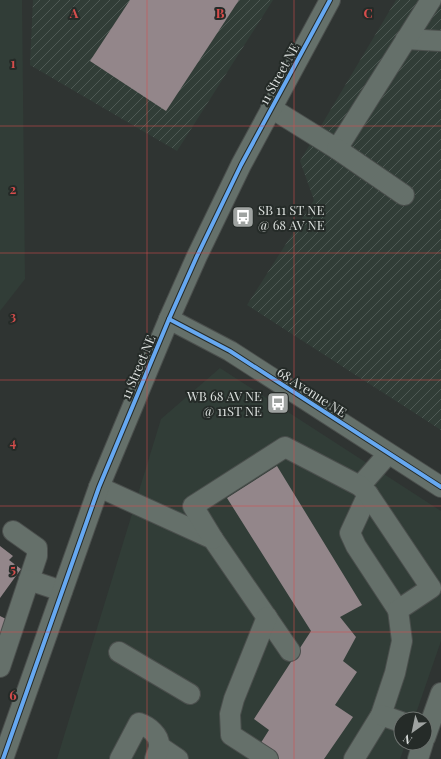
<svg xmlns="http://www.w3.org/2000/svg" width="441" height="759" viewBox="0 0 441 759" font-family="'Playfair Display',serif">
  <defs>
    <pattern id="industrial-furrows" width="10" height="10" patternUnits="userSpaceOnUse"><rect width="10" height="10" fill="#313d37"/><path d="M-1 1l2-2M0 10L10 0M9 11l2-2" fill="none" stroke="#4e5954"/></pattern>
  </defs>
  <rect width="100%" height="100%" fill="#2f3432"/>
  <g fill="#313d37">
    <polygon points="0,0 22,0 25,279 0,311"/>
    <polygon points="220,368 441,511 441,641 414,719 401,719 401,743 406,743 400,759 57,759 161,419"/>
  </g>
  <g fill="url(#industrial-furrows)">
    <polygon points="33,0 273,0 177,151 30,65"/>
    <polygon points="396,0 441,0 441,430 247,305 314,200 300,161"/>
  </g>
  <g fill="#93868a">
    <polygon points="130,0 239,0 166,111 90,61"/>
    <polygon points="277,466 362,605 340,617 356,637 343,661 357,672 335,705 353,717 324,759 273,759 257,749 269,730 254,719 311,631 227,498"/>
    <polygon points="0,546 13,556 9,560 21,569 0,598"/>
    <polygon points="0,616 6,619 0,640"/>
  </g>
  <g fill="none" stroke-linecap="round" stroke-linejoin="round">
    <g stroke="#4b4f4d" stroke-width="22">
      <g id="minor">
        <polyline points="406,39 441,41"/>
        <polyline points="271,108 337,149 431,0"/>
        <polyline points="337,149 404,195"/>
        <polyline points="169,319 230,351 441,487"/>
        <polyline points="360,486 388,454"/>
        <polyline points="99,487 213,539 290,651"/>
        <polyline points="368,494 350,533 356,546 398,610"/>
        <polyline points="13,531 37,548 37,556 29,580"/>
        <polyline points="213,539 193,506 285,447 360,486 368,494 431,588 398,610 402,641 395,673 381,715 354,759"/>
        <polyline points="267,617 234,699 230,714 231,735 268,759"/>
        <polyline points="119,652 190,694"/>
        <polyline points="0,667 29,580 62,591"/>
        <polyline points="381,715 401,722"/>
        <polyline points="425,738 441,693"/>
        <polyline points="159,746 178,759"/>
        <polyline points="3,759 99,487 169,319 197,256 241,165 330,0"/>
        <path d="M120 759 139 723C148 726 160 735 159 746 159 750 156 755 155 759"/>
        <polyline points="418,759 423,743"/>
      </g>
    </g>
    <use href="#minor" stroke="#65706a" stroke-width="20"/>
    <g stroke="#252b28" stroke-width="6">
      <g id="cycleway">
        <polyline points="169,319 230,351 441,487"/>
        <polyline points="3,759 99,487 169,319 197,256 241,165 330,0"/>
      </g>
    </g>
    <use href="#cycleway" stroke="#66a8f1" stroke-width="4"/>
  </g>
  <path fill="none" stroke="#d74d4c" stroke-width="1" stroke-opacity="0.55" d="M147 0V759M294 0V759M0 126H441M0 253H441M0 380H441M0 506H441M0 632H441"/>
  <defs>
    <g id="bus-square" transform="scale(1.15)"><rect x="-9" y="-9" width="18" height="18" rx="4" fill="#9fa3a1" stroke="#252b28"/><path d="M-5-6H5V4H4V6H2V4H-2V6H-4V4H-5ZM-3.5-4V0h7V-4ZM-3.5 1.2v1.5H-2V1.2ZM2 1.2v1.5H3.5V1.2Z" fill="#fff"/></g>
  </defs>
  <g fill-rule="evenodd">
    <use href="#bus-square" x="243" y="217"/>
    <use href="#bus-square" x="278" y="403"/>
  </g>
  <g text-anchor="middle" stroke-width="4" stroke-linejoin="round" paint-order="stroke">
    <g font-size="13" fill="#dbdfdd" stroke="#252b28">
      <text transform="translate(279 74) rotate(-61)" y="5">11 Street NE</text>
      <text transform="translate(138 367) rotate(-67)" y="5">11 Street NE</text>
      <text transform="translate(312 392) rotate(33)" y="5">68 Avenue NE</text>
    </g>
    <g font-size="13" fill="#dbdfdd" stroke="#252b28" text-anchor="start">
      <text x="258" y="215">SB 11 ST NE<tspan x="258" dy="15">@ 68 AV NE</tspan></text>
      <text x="262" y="401" text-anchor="end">WB 68 AV NE<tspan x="262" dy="15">@ 11ST NE</tspan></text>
    </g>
  </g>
  <g font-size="13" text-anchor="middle" font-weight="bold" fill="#d74d4c" stroke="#252b28" stroke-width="4" stroke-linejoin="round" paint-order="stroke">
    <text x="74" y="18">A</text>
    <text x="220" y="18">B</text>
    <text x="368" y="18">C</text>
    <text x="13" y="68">1</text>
    <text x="13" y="194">2</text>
    <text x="13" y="321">3</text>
    <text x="13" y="447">4</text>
    <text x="13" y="574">5</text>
    <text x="13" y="700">6</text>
  </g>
  <g transform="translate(413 731) rotate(213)"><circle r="19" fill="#252b28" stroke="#6e7370"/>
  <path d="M0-3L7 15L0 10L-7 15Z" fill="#9fa3a1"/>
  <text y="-6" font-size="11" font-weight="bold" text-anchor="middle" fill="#dbdfdd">N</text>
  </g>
</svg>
